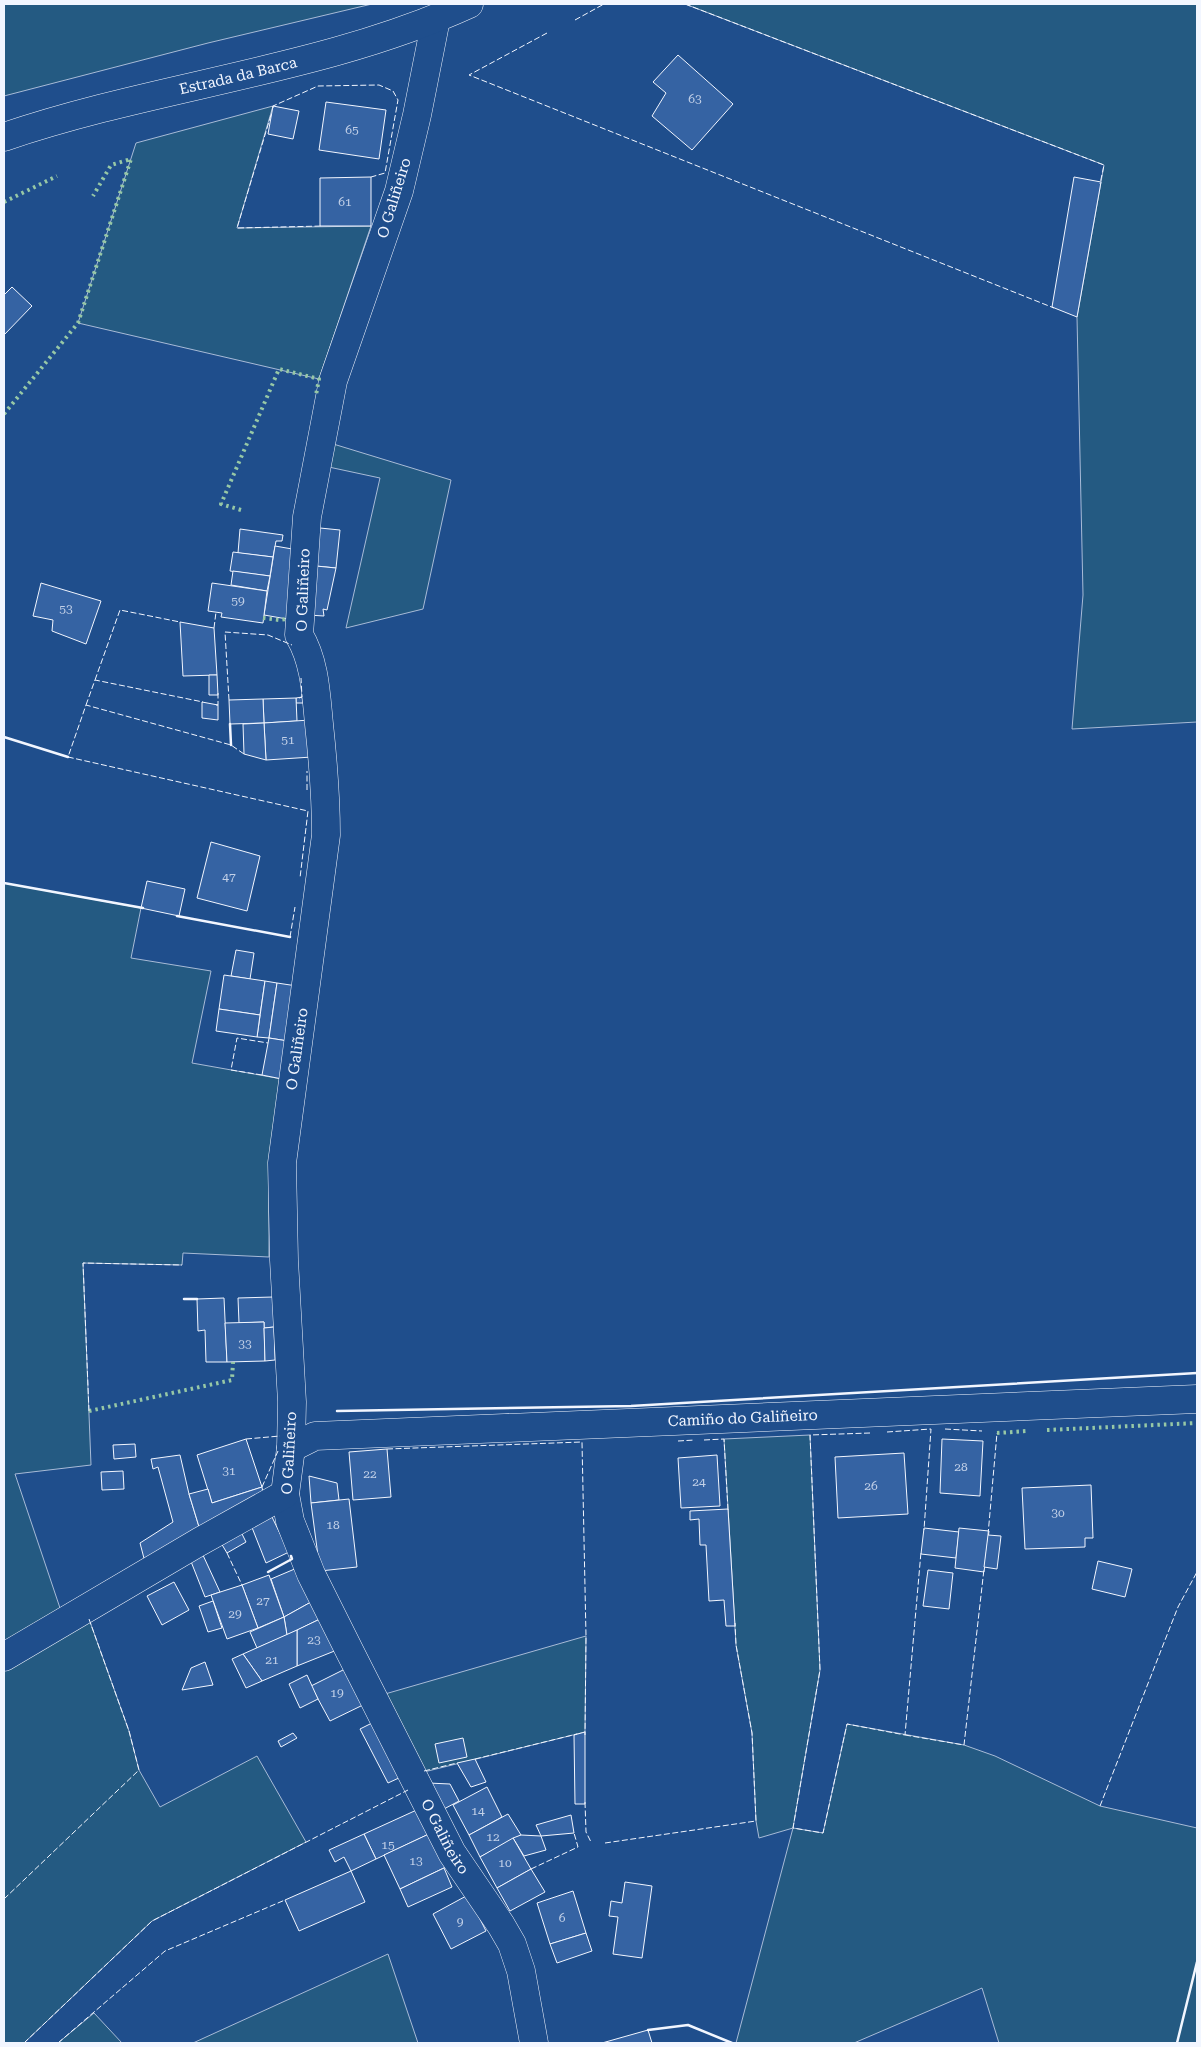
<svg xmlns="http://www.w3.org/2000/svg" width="1201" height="2047" viewBox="0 0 1201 2047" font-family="'Roboto Serif',serif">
  <rect width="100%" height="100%" fill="#1f4e8c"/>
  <g fill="#245a82" stroke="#a8bbd7">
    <polygon points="4,4 372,4 208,43 4,96"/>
    <polygon points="685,4 1197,4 1197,722 1072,729 1083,595 1077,317 1104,165"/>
    <polygon points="273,106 237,228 371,226 319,379 78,323 136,143"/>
    <polygon points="330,443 451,480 423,609 346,628 380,478 324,466"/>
    <polygon points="4,883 141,908 131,958 211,971 192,1063 282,1079 269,1174 269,1257 183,1253 182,1265 83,1263 91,1465 15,1474 61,1611 4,1643"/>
    <polygon points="810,1435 820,1670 793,1828 823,1833 847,1724 964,1745 995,1756 1100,1806 1197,1828 1197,2043 999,2043 982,1988 854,2043 736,2043 793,1828 759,1838 756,1821 752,1733 736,1645 724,1439"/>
    <polygon points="89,1619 129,1731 139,1770 160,1807 257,1756 306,1842 152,1921 24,2043 4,2043 4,1668"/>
    <polygon points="586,1636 585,1732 424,1772 385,1694"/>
    <polygon points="388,1954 418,2043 193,2043"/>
    <polygon points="94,2013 122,2043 58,2043"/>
  </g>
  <g fill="#3563a3" stroke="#f2f6ff">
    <polygon points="678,55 733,104 692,150 652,116 666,93 653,82"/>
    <polygon points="326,102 386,110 379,159 319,150"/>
    <polygon points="273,106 299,111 293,139 268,134"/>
    <polygon points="371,177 371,226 320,226 320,178"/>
    <polygon points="1074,177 1101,182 1077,317 1052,307"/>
    <polygon points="12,287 32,306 4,335 4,295"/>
    <polygon points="320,528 340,530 336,568 316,566"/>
    <polygon points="240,529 283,535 282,541 276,541 273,557 238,553"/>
    <polygon points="275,546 298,550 287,619 264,615"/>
    <polygon points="233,552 273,557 270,576 230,571"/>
    <polygon points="316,566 336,568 327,610 323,609 324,616 308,615"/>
    <polygon points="233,571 270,576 267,591 231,585"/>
    <polygon points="41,583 101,601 86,644 52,631 53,620 33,616"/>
    <polygon points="212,583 267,591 263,623 221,617 222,613 208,611"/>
    <polygon points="180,622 214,628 217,675 183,676"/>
    <polygon points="209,675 217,675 218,695 209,695"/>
    <polygon points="302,697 303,703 296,703 296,698"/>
    <polygon points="296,698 297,721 264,723 263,699"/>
    <polygon points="263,699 264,723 230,724 229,700"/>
    <polygon points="202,702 218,705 218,720 202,718"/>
    <polygon points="310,720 312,757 266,760 264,723"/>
    <polygon points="264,723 266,760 244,754 243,724"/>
    <polygon points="211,842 260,856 247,911 197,898"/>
    <polygon points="147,881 185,889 179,916 141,908"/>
    <polygon points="236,950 254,953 250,979 231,976"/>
    <polygon points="224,975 265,981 260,1015 219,1009"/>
    <polygon points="265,981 277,983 269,1038 257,1037"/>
    <polygon points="277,983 297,986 288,1041 269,1038"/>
    <polygon points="219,1009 260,1015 257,1037 216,1031"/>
    <polygon points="269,1038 288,1041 282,1079 262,1075"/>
    <polygon points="273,1297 274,1327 264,1328 264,1322 239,1323 238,1298"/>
    <polygon points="224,1298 227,1362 206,1362 205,1330 198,1331 197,1299"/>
    <polygon points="264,1322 265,1361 227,1362 225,1323"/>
    <polygon points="274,1327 275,1360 265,1361 264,1328"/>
    <polygon points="246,1439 262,1487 212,1503 197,1455"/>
    <polygon points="942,1439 983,1441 980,1496 940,1493"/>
    <polygon points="135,1444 136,1457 114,1459 113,1445"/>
    <polygon points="387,1449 391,1497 353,1500 349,1452"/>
    <polygon points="904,1453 908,1514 838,1518 835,1457"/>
    <polygon points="180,1455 189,1494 200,1530 146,1566 140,1543 173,1522 158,1467 153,1469 151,1459"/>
    <polygon points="717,1455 720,1506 681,1508 678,1458"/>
    <polygon points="123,1471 124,1489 102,1490 101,1472"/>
    <polygon points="309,1476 337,1483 339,1500 311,1503"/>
    <polygon points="1091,1485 1093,1538 1085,1538 1085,1547 1025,1549 1022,1488"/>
    <polygon points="262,1487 263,1493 200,1530 189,1494 208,1489 212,1503"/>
    <polygon points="349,1499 357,1567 320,1571 311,1503"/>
    <polygon points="728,1509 735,1626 726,1626 724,1600 709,1601 706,1545 700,1545 699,1519 690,1520 690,1511"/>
    <polygon points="271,1515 289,1552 266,1563 251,1525"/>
    <polygon points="924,1528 959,1532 956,1558 921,1554"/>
    <polygon points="959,1528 989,1531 984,1572 955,1568"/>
    <polygon points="241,1532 246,1542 227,1553 221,1543"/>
    <polygon points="988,1535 1001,1536 997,1569 984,1567"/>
    <polygon points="202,1553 220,1592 205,1597 190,1559"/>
    <polygon points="1098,1561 1132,1569 1125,1597 1092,1589"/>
    <polygon points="297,1568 311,1602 284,1617 271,1579"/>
    <polygon points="928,1570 953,1573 949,1609 923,1606"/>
    <polygon points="269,1575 284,1617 258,1628 242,1585"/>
    <polygon points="174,1582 189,1610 162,1625 147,1596"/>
    <polygon points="242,1585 258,1628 227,1639 211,1595"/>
    <polygon points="213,1601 222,1628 208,1632 199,1606"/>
    <polygon points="311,1602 320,1619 287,1635 284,1617"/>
    <polygon points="284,1617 287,1635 257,1648 250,1632"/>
    <polygon points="320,1619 337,1650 297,1666 297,1630"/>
    <polygon points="297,1630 297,1666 262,1681 243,1654"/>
    <polygon points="243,1654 262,1681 246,1688 232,1659"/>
    <polygon points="205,1662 213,1685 182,1690 191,1668"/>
    <polygon points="347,1668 365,1704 330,1721 311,1686"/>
    <polygon points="307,1675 318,1699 300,1708 289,1684"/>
    <polygon points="374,1722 401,1777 388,1783 360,1729"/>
    <polygon points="585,1732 585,1804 575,1804 574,1735"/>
    <polygon points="293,1733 297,1738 281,1747 278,1741"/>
    <polygon points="463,1738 467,1757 439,1763 435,1744"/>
    <polygon points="475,1759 486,1782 471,1787 457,1763"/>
    <polygon points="428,1783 450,1784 459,1801 442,1810"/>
    <polygon points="487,1787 502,1817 469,1835 453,1805"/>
    <polygon points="421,1808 431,1833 376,1859 364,1834"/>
    <polygon points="508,1814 521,1835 480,1857 469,1835"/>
    <polygon points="571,1815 574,1833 541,1836 536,1825"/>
    <polygon points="431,1833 448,1866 400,1889 384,1855"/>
    <polygon points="364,1834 376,1859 351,1871 344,1857 335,1862 329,1850"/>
    <polygon points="521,1835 541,1836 546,1850 524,1856 513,1838"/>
    <polygon points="513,1838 531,1869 497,1888 480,1857"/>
    <polygon points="444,1868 452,1887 408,1907 400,1889"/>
    <polygon points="531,1869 545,1892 510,1911 497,1888"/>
    <polygon points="351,1871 365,1902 299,1931 285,1900"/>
    <polygon points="625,1882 652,1886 642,1958 613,1954 618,1917 609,1916 611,1901 622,1903"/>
    <polygon points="573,1891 586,1933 550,1944 537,1903"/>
    <polygon points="468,1895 486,1931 451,1949 433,1914"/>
    <polygon points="586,1933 592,1951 557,1963 550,1944"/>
    <polygon points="648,2030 652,2043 602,2043"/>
  </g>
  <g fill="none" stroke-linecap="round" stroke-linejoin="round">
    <g stroke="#f2f6ff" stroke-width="29">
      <g id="street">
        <path id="s1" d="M436 19 417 115 399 191 333 381 307 517 299 635C315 662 316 693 319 724 323 761 326 798 326 835L282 1163 284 1260 292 1402 291 1448 285 1494 290 1521 311 1574 350 1652 452 1853 501 1925 512 1944 521 1971 534 2043"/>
        <path id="s2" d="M291 1448 315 1436 1197 1399"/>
        <polyline points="4,1657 199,1542 285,1494"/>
      </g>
    </g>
    <g stroke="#f2f6ff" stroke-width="29">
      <g id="secondary">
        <path id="s3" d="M4 137C156 85 322 71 469 4"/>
      </g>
    </g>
    <use href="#street" stroke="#1f4e8c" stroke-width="28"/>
    <use href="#secondary" stroke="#1f4e8c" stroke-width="28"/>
    <g stroke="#97c8a6" stroke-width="4" stroke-dasharray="2.5 4" stroke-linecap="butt">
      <polyline points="4,202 57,176"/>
      <polyline points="4,414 78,323 131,159 111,165 93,196"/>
      <polyline points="241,510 221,504 279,369 319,379 316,395"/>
      <polyline points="263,618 279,620 287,619"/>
      <polyline points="89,1411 232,1380 233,1362"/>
      <polyline points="1047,1430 1197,1423"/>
      <polyline points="997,1433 1027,1431"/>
    </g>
    <g stroke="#f2f6ff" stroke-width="1" stroke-dasharray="6 2.5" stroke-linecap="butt">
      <polyline points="685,4 1104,165 1100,184"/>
      <polyline points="575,20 604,4"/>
      <polyline points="547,33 469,75 1054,308"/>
      <polyline points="273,108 273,106 318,86 379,85 393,91 398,100 385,173 371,177"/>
      <polyline points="271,115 237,228 323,226"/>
      <polyline points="214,628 216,612"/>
      <polyline points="95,680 120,610 180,622"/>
      <polyline points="299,698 302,697 301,678"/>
      <polyline points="229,700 225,632 268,635 292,645"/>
      <polyline points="86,705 95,680 203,702"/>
      <polyline points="216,705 218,705 218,693"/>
      <polyline points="244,754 231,745 86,705 68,757 308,811 300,878"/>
      <polyline points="307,790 307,771"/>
      <polyline points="290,937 295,907"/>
      <polyline points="262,1075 231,1070 237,1038 268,1043"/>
      <polyline points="89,1411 83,1263 182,1265"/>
      <polyline points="945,1429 982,1431"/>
      <polyline points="887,1432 931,1429 924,1530"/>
      <polyline points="870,1433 810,1435 820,1670 793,1828 823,1833 847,1724 905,1735 921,1552"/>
      <polyline points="246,1439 280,1436"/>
      <polyline points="704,1440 724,1439 728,1510"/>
      <polyline points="678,1441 695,1440"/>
      <polyline points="387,1449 582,1442 586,1636 585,1735"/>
      <polyline points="262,1487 278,1451"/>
      <polyline points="988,1535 997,1433"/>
      <polyline points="227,1553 242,1585"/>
      <polyline points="905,1735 964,1745 984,1569"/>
      <polyline points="475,1759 577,1734"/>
      <polyline points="424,1771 457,1763"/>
      <polyline points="585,1802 586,1832 591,1842"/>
      <polyline points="1100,1806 1178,1607 1197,1572"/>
      <polyline points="605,1843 756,1821 752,1733 736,1645 735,1623"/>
      <polyline points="531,1869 578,1847 574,1833"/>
      <polyline points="4,1899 139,1770 129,1731 89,1619"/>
      <polyline points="24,2043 152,1921 408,1790"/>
      <polyline points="58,2043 165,1951 285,1900"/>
    </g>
    <g stroke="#f2f6ff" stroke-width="2.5">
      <polyline points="230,724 231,745"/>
      <polyline points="4,737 68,757"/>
      <polyline points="4,883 143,908"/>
      <polyline points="177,916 290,937"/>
      <polyline points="184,1299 197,1299"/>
      <polyline points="337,1411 631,1406 1197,1373"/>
      <polyline points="268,1572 292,1559 291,1556"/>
      <polyline points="648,2030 688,2025 732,2043"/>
      <polyline points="1177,2043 1197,1962"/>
    </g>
  </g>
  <g text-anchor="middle" stroke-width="4" stroke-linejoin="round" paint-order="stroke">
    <g font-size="12" fill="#c3d1e8">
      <text x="695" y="103">63</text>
      <text x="352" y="134">65</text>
      <text x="345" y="206">61</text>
      <text x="238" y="605">59</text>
      <text x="66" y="613">53</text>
      <text x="288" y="744">51</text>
      <text x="229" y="881">47</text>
      <text x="245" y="1348">33</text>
      <text x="961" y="1471">28</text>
      <text x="229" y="1475">31</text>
      <text x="370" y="1478">22</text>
      <text x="699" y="1486">24</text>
      <text x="871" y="1490">26</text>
      <text x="1058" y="1517">30</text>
      <text x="333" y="1529">18</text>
      <text x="263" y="1605">27</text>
      <text x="235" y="1618">29</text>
      <text x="314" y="1644">23</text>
      <text x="272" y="1664">21</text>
      <text x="337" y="1697">19</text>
      <text x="478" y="1815">14</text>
      <text x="493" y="1841">12</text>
      <text x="388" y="1849">15</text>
      <text x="416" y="1865">13</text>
      <text x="505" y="1867">10</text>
      <text x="562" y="1922">6</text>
      <text x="460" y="1926">9</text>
    </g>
    <g font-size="15" fill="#f2f6ff" stroke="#1f4e8c">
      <text dy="5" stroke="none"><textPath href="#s3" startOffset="242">Estrada da Barca</textPath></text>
      <text transform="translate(394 198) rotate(-73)" y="5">O Galiñeiro</text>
      <text transform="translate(303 590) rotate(-88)" y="5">O Galiñeiro</text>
      <text transform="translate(297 1049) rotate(-82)" y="5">O Galiñeiro</text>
      <text dy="5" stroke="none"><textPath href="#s2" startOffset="455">Camiño do Galiñeiro</textPath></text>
      <text transform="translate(289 1453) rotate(-87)" y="5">O Galiñeiro</text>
      <text dy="5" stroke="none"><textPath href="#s1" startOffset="1879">O Galiñeiro</textPath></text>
    </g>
  </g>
  <rect width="1201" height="2047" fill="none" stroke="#f2f6ff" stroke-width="10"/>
</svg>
